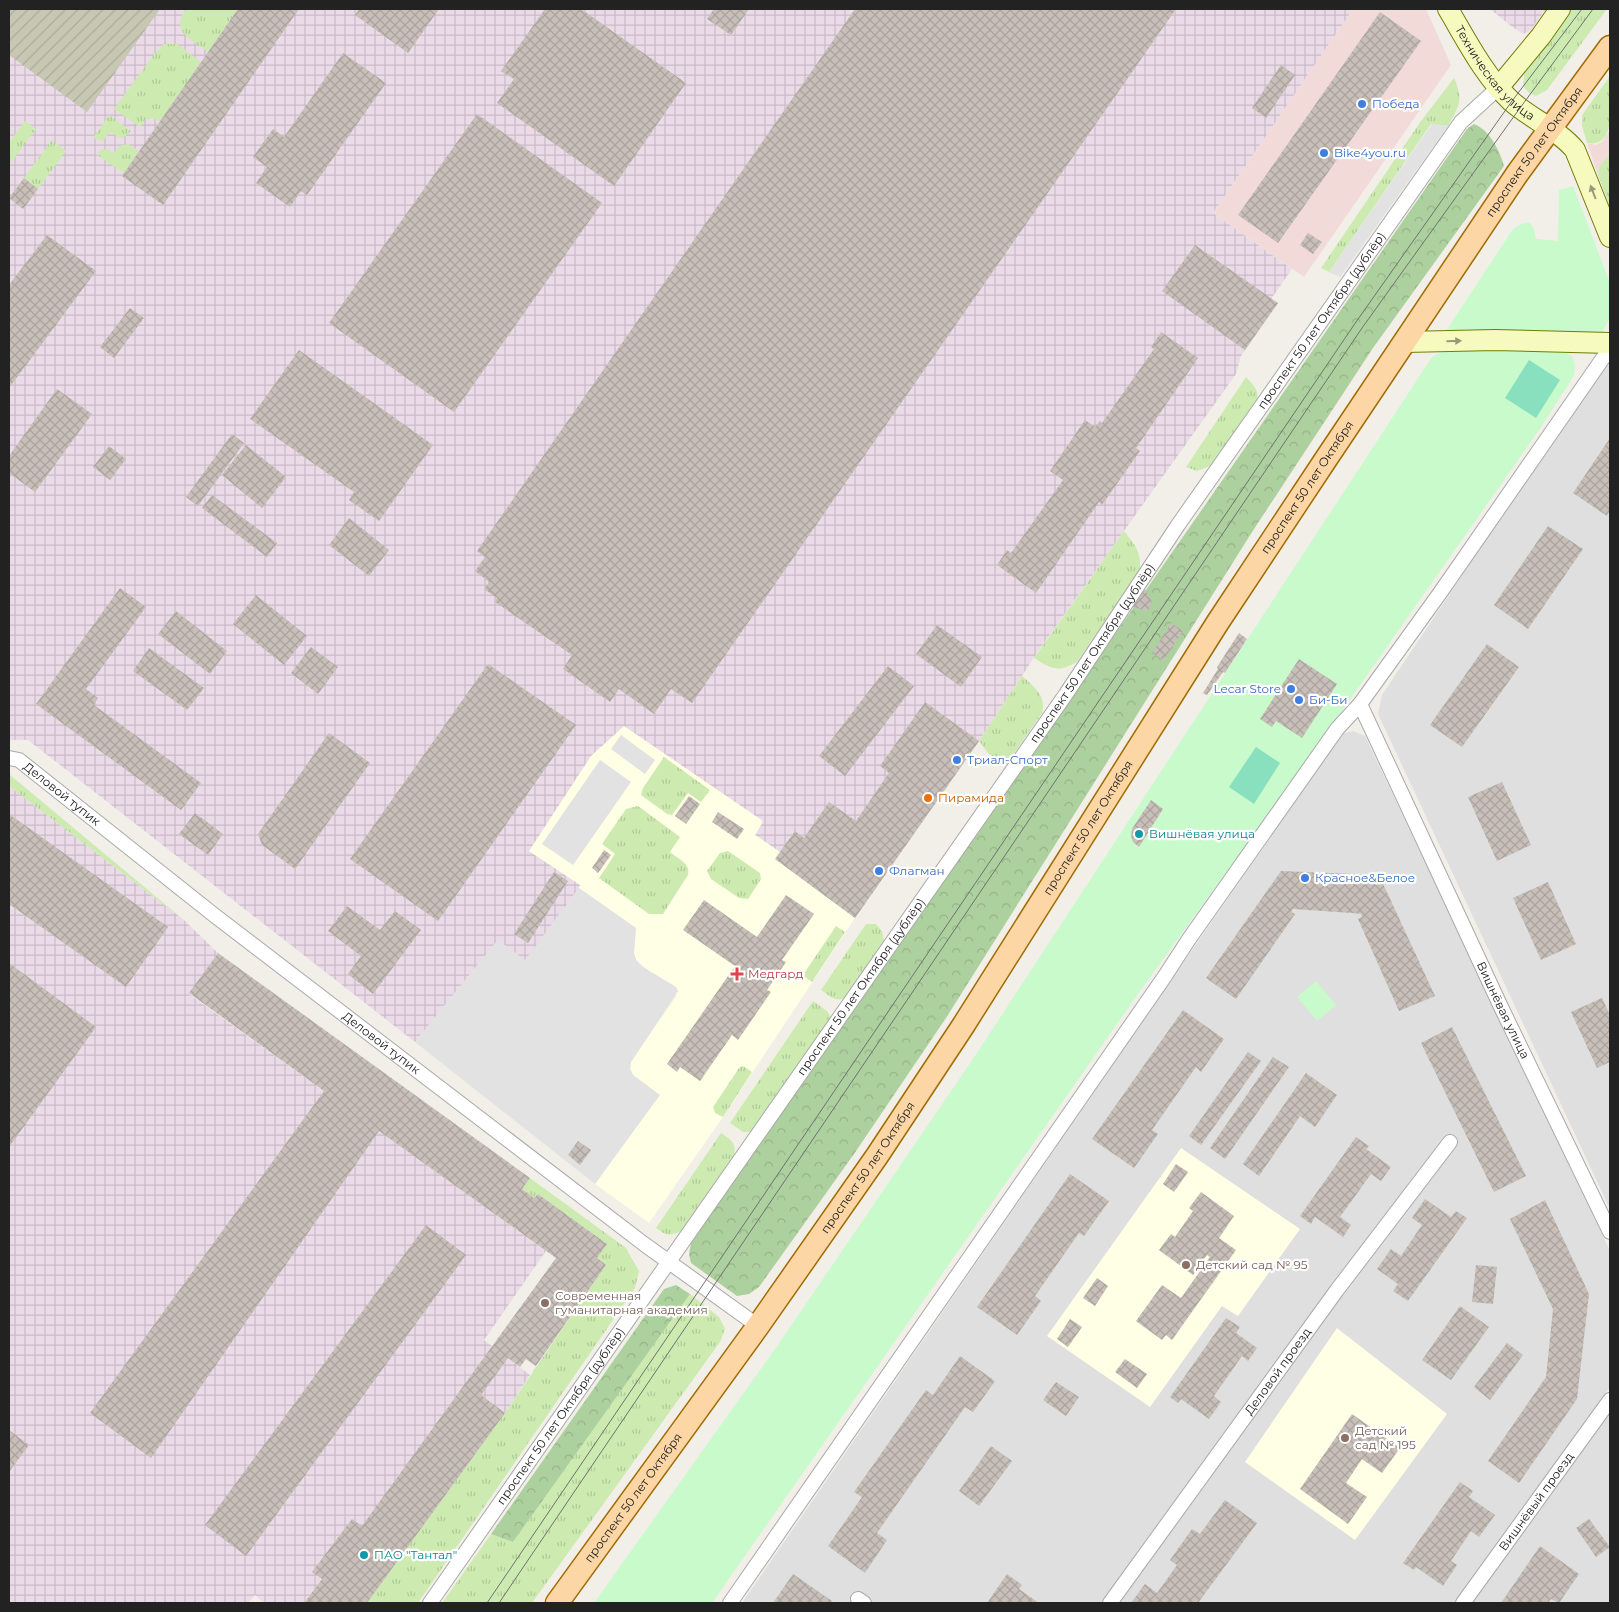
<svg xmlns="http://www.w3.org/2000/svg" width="1619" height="1612" viewBox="0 0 1619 1612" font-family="Montserrat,sans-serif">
  <defs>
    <pattern id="industrial-grid" width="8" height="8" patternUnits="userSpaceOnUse" patternTransform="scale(1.25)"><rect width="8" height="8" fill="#ebdbe8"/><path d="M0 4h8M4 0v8" fill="none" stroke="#c9bcc7"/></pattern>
    <pattern id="construction-furrows" width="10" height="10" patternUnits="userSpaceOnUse" patternTransform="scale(1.25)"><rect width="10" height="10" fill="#c7c7b4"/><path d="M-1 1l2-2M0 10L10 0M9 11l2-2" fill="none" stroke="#abab9a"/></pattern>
    <pattern id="grass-tufts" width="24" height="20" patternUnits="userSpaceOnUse" patternTransform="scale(1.25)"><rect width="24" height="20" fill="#cdebb0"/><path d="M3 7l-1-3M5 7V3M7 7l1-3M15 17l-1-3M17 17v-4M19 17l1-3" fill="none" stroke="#b0c997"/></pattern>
    <pattern id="forest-crowns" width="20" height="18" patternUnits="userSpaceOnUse" patternTransform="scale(1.25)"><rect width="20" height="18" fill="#add19e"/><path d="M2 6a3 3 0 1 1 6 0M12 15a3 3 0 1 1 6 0" fill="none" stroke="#95b388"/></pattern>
    <pattern id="building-cross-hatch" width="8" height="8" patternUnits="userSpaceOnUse" patternTransform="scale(1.25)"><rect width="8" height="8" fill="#c7bfb8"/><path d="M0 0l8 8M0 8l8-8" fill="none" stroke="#aba49e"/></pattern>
  </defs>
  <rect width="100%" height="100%" fill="#f2efe9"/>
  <g fill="#e0dfdf">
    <polygon points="1610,355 1610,1209 1378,714 1382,695"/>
    <polygon points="1353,731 1365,736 1610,1251 1610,1387 1456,1603 742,1603 1341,734"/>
    <polygon points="1610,1410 1610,1603 1472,1603"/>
  </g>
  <g fill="#f2dad9">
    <polygon points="1353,9 1426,9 1451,65 1304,277 1213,213"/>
    <polygon points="1610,130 1610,153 1599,167 1598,175 1587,143 1596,145 1602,142"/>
  </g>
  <g fill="url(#industrial-grid)">
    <polygon points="9,9 1353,9 1213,213 1292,269 1271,299 1278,303 1241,356 1236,374 1039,650 979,741 855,918 775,859 780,852 755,835 763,822 529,851 581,885 579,888 525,961 498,940 415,1042 28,740 9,740"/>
    <polygon points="1490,9 1546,9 1530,31 1523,34 1511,26"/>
    <polygon points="9,786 184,920 218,953 189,994 546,1251 484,1340 530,1375 505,1413 367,1603 264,1603 255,1595 248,1603 9,1603"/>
  </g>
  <g fill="#ffffe5">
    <polygon points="624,726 763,821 755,835 780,852 776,859 855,918 723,1117 649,1223 595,1184 659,1095 633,1075 630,1069 631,1062 677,995 636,960 634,953 636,928 579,888 580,885 529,851 591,756"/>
    <polygon points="1181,1148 1300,1229 1238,1316 1222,1306 1150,1407 1047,1336"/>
    <polygon points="1337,1328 1447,1414 1355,1540 1245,1462"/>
  </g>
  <polygon fill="url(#construction-furrows)" points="9,9 160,9 87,112 9,55"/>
  <g fill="url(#grass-tufts)">
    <path d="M186 9H238L208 52C192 40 169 31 186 9Z"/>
    <polygon points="1568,9 1607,9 1547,90 1536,96 1529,93 1523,86 1525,70"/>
    <polygon points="164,44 177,44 201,62 160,122 153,118 145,120 140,127 114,109 155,53"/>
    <path d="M1610 76C1610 97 1619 149 1587 143L1582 126V115Z"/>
    <path d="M1454 78C1464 99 1459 107 1448 126L1431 124 1329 272 1321 268 1421 121Z"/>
    <polygon points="109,115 131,131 123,138 118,137 110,132 103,141 93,138"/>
    <polygon points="25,121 36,129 9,165 9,143"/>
    <polygon points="52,140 66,151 38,189 24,178"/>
    <polygon points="128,144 139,151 124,173 97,155 100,150 107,149 114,153 119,146"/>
    <polygon points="1610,153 1610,207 1598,175 1599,167"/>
    <path d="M1246 377C1253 385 1260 390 1257 401L1210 466 1197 471 1186 467Z"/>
    <path d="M1124 531C1135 545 1141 551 1140 569L1077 662C1057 673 1052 669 1034 658Z"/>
    <path d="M1022 676C1034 686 1047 697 1042 713L1006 765 989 754 979 741Z"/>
    <polygon points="664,757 710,790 701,802 688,793 672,815 667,814 641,795 643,788"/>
    <polygon points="9,774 184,920 9,786"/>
    <path d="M638 806 680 837 670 852C678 859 691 863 688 875L663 914H649L599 878 615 854 602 844 626 809Z"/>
    <polygon points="728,851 760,873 761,879 748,899 739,898 711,879 707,871 720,853"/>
    <path d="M866 924H876L882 931 884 941 845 997C837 1004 829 995 821 990Z"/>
    <polygon points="836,926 845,932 812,982 805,977 805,972"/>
    <polygon points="813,1001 827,1011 830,1016 829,1021 750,1132 743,1132 730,1123"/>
    <polygon points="743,1066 752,1072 723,1117 715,1113 713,1107 739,1068"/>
    <path d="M721 1133C730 1139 737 1143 734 1155L680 1232C669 1236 665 1235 656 1228Z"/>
    <polygon points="530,1178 626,1248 639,1271 635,1288 418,1603 367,1603 505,1413 606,1265 597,1258 607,1244 538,1194 534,1198 522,1189"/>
    <polygon points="690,1294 719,1317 725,1329 720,1342 532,1603 442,1603 491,1534 513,1542"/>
  </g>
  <g fill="url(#forest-crowns)">
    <path d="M1474 124C1489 129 1500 151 1504 166L1373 348 1254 529 946 1018 854 1154 759 1287 749 1294 737 1296 691 1263 689 1254 691 1243 1467 129Z"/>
    <polygon points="676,1285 690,1294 513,1542 491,1534 664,1289"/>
  </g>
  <g fill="#c8facc">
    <path d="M1573 186 1610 283V318L1601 334 1502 331H1446L1509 235C1514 227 1520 222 1530 223L1534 229 1536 239 1558 241 1559 190Z"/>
    <polygon points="1448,349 1564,352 1572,356 1575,365 1574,376 1537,433 1306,762 1140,991 712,1603 594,1603 780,1342 975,1056 1432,357"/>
    <polygon points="1316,981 1336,1005 1317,1021 1297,997"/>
  </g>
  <g fill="#88e0be">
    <polygon points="1529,360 1560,380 1536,418 1505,398"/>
    <polygon points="1256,747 1280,763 1254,804 1229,787"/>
  </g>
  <g fill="#e2e2e2">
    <polygon points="1432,124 1448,126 1340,277 1329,272"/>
    <polygon points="621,735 655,760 645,774 611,749"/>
    <polygon points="600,760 631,782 573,865 542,844"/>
    <polygon points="579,888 636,928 634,953 636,960 643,967 676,987 678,991 631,1062 630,1069 633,1075 660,1095 595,1184 415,1042 498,940 525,960"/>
  </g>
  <g fill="url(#building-cross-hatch)">
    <polygon points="238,9 299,9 163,205 122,176"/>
    <polygon points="359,9 439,9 408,53 355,15"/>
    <polygon points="545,9 581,9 686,83 614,186 497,103 514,79 501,71"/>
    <polygon points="714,9 749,9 731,35 707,19"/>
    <polygon points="855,9 1176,9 692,703 671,689 654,714 619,689 610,702 563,669 572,655 495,602 497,598 484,589 489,582 475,571 485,557 477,551"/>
    <polygon points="1380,12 1421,41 1278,243 1238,215"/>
    <polygon points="343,53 386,83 307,195 301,191 290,207 256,183 267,167 253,157 273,129 284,137"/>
    <polygon points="1281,65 1295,75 1266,118 1252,108"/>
    <polygon points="477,114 602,203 454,412 329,323"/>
    <polygon points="24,178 38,189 23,209 9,198"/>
    <polygon points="1308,233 1322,242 1313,254 1300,245"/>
    <polygon points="47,235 96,271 9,388 9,285"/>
    <polygon points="1195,245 1278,303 1245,350 1162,291"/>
    <polygon points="130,308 144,318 114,358 100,347"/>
    <polygon points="1161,332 1198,358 1136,448 1140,451 1102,505 1099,502 1036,593 997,565 1007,550 1011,553 1063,480 1050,471 1085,420 1095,427 1100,421 1102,423 1154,349 1151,347"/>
    <polygon points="299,350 433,445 379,521 349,500 354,492 250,419"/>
    <polygon points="57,389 92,414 35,492 9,473 9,456"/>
    <polygon points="232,434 244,443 198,506 186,497"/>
    <polygon points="1610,438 1610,510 1607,516 1573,493"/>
    <polygon points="246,445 286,477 262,508 222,475"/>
    <polygon points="109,446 126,459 110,480 93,467"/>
    <polygon points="212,495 277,543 267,557 202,508"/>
    <polygon points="349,518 389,550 369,576 329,545"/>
    <polygon points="1548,526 1583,549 1528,629 1494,605"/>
    <polygon points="1142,584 1152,602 1148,611 1129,606"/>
    <polygon points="120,588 146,607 86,689 98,698 94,705 201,783 181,810 36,704"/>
    <polygon points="256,595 307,636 284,665 233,624"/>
    <polygon points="176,611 227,651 210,674 158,634"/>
    <polygon points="1171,623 1183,631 1164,660 1152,653"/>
    <polygon points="937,625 982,657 961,687 916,654"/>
    <polygon points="1239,633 1247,639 1225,673 1223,672 1207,695 1203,693 1218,669 1217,667"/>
    <polygon points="1487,644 1519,667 1462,747 1430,725"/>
    <polygon points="311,647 338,667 318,694 291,673"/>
    <polygon points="149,648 204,688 187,710 133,671"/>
    <polygon points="1299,659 1337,684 1302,738 1276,721 1272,727 1260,719"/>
    <polygon points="488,664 576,725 438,921 350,859"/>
    <polygon points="888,666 914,686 845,776 819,756"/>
    <polygon points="925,702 979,741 855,918 775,859 795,831 804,838 829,802 856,821 889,773 880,766"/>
    <polygon points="329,733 370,763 295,869 262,845 258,834"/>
    <polygon points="1502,782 1531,845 1497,861 1468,797"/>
    <polygon points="689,796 700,804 686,824 675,816"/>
    <polygon points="1151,800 1163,809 1139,847 1133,842 1131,836 1132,829"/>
    <polygon points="718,812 744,829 737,839 712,822"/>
    <polygon points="195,813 223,834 208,855 179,834"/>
    <polygon points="9,814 168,927 126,987 9,904"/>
    <polygon points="604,850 611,855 598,873 592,868"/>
    <polygon points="1281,871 1379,875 1435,996 1399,1011 1358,919 1362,917 1361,914 1352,913 1293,909 1291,912 1295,914 1236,999 1206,978"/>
    <polygon points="554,872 568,881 528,943 514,934"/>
    <polygon points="1548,882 1576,944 1541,960 1513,898"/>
    <polygon points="786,895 814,914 782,960 786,962 767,990 771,992 738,1040 732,1035 700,1081 680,1067 677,1072 667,1064 735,966 683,930 704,900 757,937"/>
    <polygon points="347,906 380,930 395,911 421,930 373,994 348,974 361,956 328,931"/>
    <polygon points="218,953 530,1178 522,1189 534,1198 538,1194 607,1244 597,1258 606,1265 536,1366 526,1359 520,1367 508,1358 481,1395 505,1413 367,1603 306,1603 305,1602 322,1579 312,1572 352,1519 362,1526 556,1258 379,1131 151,1458 90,1413 324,1091 189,993"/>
    <polygon points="9,963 96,1027 9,1147"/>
    <polygon points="1602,998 1610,1015 1610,1062 1597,1068 1571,1012"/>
    <polygon points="1183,1010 1224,1039 1201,1072 1196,1067 1152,1130 1158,1134 1134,1168 1092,1139"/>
    <polygon points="1452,1027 1526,1176 1494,1192 1421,1043"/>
    <polygon points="1248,1052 1261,1061 1201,1145 1189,1136"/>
    <polygon points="1273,1057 1289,1067 1225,1159 1210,1148"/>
    <polygon points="1306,1073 1337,1095 1315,1127 1300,1116 1259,1176 1243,1164"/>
    <polygon points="1356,1137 1369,1146 1366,1149 1391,1167 1381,1181 1371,1174 1340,1217 1351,1225 1343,1237 1315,1217 1311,1224 1300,1216"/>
    <polygon points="578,1141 591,1150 580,1165 568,1155"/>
    <polygon points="1176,1164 1188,1172 1174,1192 1163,1184"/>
    <polygon points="1070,1174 1109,1201 1084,1236 1079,1233 1035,1296 1041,1301 1017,1335 977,1307"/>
    <polygon points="1201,1192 1234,1216 1219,1238 1236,1250 1172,1340 1166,1335 1162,1340 1136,1321 1162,1285 1181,1298 1210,1257 1207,1255 1193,1275 1159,1250 1171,1234 1175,1237 1193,1211 1189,1208"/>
    <polygon points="1425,1199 1451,1217 1456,1211 1467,1218 1408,1301 1393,1291 1398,1284 1377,1269 1391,1249 1401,1256 1422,1225 1412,1218"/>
    <polygon points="1545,1200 1589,1294 1577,1399 1519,1483 1488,1461 1546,1377 1553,1309 1510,1219"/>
    <polygon points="426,1225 466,1255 246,1556 205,1525"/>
    <polygon points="1476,1265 1497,1267 1493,1304 1472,1302"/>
    <polygon points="1097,1278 1108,1286 1095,1306 1083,1298"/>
    <polygon points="1460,1306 1489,1327 1451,1380 1422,1360"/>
    <polygon points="1226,1318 1240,1327 1236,1333 1257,1348 1248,1361 1242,1356 1214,1396 1221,1402 1209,1419 1181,1399 1178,1403 1170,1397"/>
    <polygon points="1070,1319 1082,1327 1068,1347 1057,1339"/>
    <polygon points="1507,1343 1523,1355 1490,1400 1474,1387"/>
    <polygon points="960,1356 995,1381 973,1412 965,1407 877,1533 887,1540 865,1573 828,1546 862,1497 854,1492 926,1390 933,1395"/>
    <polygon points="1125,1359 1147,1374 1137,1388 1115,1372"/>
    <polygon points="1056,1382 1079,1397 1066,1416 1043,1400"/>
    <polygon points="1352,1414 1400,1448 1382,1473 1362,1459 1346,1483 1367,1497 1348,1524 1300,1489"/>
    <polygon points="9,1430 29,1445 9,1472"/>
    <polygon points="991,1446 1012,1461 979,1506 959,1491"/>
    <polygon points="1460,1482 1473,1491 1469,1497 1495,1515 1479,1537 1471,1531 1451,1561 1457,1565 1443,1586 1416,1567 1414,1570 1403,1563"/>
    <polygon points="1225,1500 1257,1523 1198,1603 1131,1603 1145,1584 1157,1593 1177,1565 1170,1560 1192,1529 1200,1534"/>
    <polygon points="1589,1519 1610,1547 1596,1557 1576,1528"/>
    <polygon points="1540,1546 1579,1574 1559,1603 1551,1599 1548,1603 1501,1603"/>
    <polygon points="793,1574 832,1601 830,1603 773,1603"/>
    <polygon points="1007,1574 1022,1585 1019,1589 1039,1603 987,1603"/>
  </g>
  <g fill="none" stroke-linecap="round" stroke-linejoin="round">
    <g stroke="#a9a9a9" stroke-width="16">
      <g id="street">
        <path id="s1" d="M1360 704 1501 1007 1610 1232"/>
        <path id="s2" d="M9 758 19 760 214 915 644 1244 758 1326"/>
        <polyline points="858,1599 864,1603"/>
        <path id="s3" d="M430 1603 1066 694 1178 525 1461 122 1498 88"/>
        <polyline points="730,1603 1165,976 1189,939 1337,729 1360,704 1440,593 1610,348"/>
        <path id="s4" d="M1110 1603 1337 1290 1450 1142"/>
        <path id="s5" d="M1463 1603 1610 1400"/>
      </g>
    </g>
    <g stroke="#707d05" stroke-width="22">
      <g id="secondary">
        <path id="s6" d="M1448 9C1467 41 1484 75 1511 101 1530 118 1560 131 1575 150L1610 237"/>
        <polyline points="1498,88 1541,36 1560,9"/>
        <polyline points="1405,342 1495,340 1610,343"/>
      </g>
    </g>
    <g stroke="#a06b00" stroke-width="25">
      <g id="primary">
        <path id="s7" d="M557 1603 758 1326 877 1156 963 1026 1218 622 1328 456 1517 174 1610 47"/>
      </g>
    </g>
    <use href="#street" stroke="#fff" stroke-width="14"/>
    <use href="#secondary" stroke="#f7fabf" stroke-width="20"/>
    <use href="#primary" stroke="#fcd6a4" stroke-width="22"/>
    <g stroke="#707070" stroke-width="1">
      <polyline points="487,1603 1356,322 1512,101 1582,9"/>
      <polyline points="499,1603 1362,328 1520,108 1593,9"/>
    </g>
  </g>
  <defs><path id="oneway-solid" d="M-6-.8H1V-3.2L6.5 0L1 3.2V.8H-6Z" transform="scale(1.25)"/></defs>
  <g fill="#979978">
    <use href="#oneway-solid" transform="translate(1593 192) rotate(-111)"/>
    <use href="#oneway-solid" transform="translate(1454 341) rotate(-1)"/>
  </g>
  <g fill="#3f7fe0" stroke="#fff" stroke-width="2">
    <circle cx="1362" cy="104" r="5"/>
    <circle cx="1324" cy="153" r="5"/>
    <circle cx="1291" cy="689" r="5"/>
    <circle cx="1299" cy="700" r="5"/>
    <circle cx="957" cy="760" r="5"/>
    <circle cx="879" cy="871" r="5"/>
    <circle cx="1305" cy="878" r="5"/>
  </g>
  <circle fill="#e8710a" stroke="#fff" stroke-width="2" cx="928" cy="798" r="5"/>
  <g fill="#0f9aa8" stroke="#fff" stroke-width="2">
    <circle cx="1139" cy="834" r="5"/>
    <circle cx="364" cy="1555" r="5"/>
  </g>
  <path fill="#e0444e" stroke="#fff" stroke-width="2" d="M734.5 966.5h5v5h5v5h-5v5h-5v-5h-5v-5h5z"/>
  <g fill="#8d6e63" stroke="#fff" stroke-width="2">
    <circle cx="1186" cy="1265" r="5"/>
    <circle cx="545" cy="1303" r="5"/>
    <circle cx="1345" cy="1438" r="5"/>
  </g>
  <g text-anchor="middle" stroke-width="4.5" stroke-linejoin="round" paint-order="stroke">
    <g font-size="12" fill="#222" stroke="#fff">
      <text dy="4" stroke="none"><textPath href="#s6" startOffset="80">Техническая улица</textPath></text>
      <text dy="4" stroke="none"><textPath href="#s7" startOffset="1750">проспект 50 лет Октября</textPath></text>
      <text dy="4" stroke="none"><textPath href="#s3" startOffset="1562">проспект 50 лет Октября (дублёр)</textPath></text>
      <text dy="4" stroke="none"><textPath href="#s7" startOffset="1345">проспект 50 лет Октября</textPath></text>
      <text dy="4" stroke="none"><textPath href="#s3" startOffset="1158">проспект 50 лет Октября (дублёр)</textPath></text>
      <text dy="4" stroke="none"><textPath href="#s2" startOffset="65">Деловой тупик</textPath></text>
      <text dy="4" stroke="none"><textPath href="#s7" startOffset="940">проспект 50 лет Октября</textPath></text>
      <text dy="4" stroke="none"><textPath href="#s3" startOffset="752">проспект 50 лет Октября (дублёр)</textPath></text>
      <text dy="4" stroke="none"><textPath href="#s1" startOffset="338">Вишнёвая улица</textPath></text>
      <text dy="4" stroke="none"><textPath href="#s2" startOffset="470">Деловой тупик</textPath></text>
      <text dy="4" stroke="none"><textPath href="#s7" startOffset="535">проспект 50 лет Октября</textPath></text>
      <text dy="4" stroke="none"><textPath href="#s4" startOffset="286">Деловой проезд</textPath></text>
      <text dy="4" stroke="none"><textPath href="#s3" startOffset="228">проспект 50 лет Октября (дублёр)</textPath></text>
      <text dy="4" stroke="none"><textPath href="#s7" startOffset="130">проспект 50 лет Октября</textPath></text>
      <text dy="4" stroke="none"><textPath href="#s5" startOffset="125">Вишнёвый проезд</textPath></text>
    </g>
    <g font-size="12" fill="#366cbe" stroke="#fff" text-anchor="start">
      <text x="1372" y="108">Победа</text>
      <text x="1334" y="157">Bike4you.ru</text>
      <text x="1281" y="693" text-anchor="end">Lecar Store</text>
      <text x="1309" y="704">Би-Би</text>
      <text x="967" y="764">Триал-Спорт</text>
      <text x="889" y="875">Флагман</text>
      <text x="1315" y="882">Красное&amp;Белое</text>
    </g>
    <g font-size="12" fill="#c56008" stroke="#fff" text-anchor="start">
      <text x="938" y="802">Пирамида</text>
    </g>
    <g font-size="12" fill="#0d838f" stroke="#fff" text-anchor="start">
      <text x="1149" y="838">Вишнёвая улица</text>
      <text x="374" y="1559">ПАО "Тантал"</text>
    </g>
    <g font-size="12" fill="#be3a42" stroke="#fff" text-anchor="start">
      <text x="748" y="978">Медгард</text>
    </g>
    <g font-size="12" fill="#785e54" stroke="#fff" text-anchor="start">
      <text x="1196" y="1269">Детский сад № 95</text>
      <text x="555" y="1300">Современная<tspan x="555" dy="14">гуманитарная академия</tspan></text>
      <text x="1355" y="1435">Детский<tspan x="1355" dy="14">сад № 195</tspan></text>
    </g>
  </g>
  <rect width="1619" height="1612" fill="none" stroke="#222222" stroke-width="20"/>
</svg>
